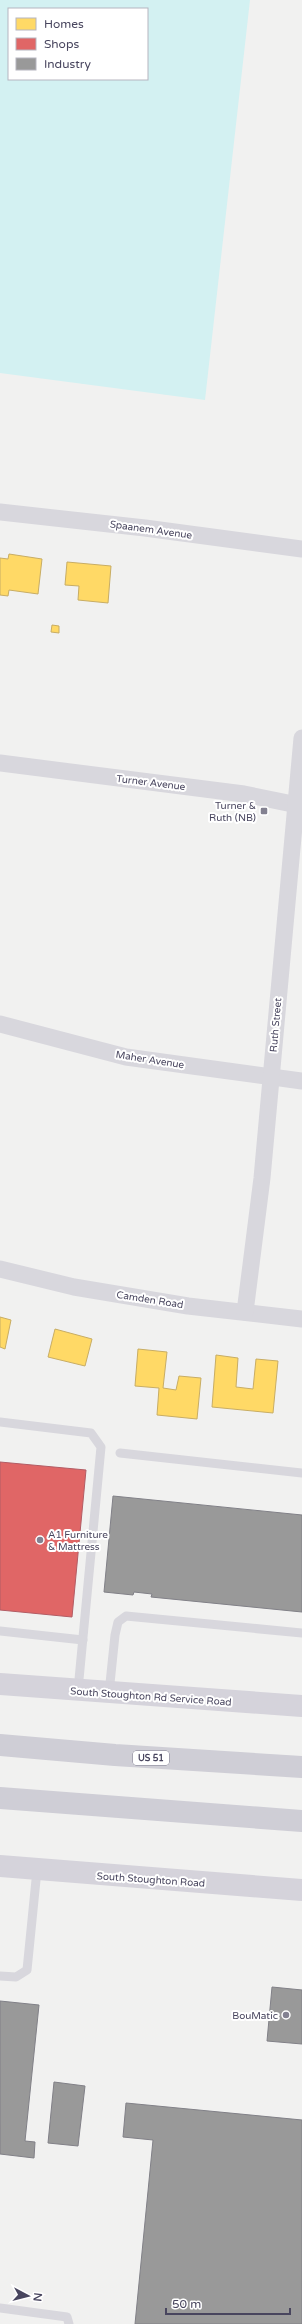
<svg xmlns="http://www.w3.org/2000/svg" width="302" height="2324" viewBox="0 0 302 2324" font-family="'Varela Round',sans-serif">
  <rect width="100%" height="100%" fill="#f1f1f0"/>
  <path fill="#d3f1f2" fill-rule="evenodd" d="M0 0H250L205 400 0 373ZM9 9H147V79H9Z"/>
  <g fill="#ffd966" stroke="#c8ad64">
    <polygon points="9,554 42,559 38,594 9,590 8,596 0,595 0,558 8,559"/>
    <polygon points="67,562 111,566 108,603 78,600 79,586 65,585"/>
    <polygon points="52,625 59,626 59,633 51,632"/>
    <polygon points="0,1317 11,1320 5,1349 0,1347"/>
    <polygon points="55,1329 92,1339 85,1366 48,1357"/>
    <polygon points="138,1349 167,1352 163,1388 176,1390 179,1376 201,1378 197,1419 157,1415 159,1388 135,1386"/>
    <polygon points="216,1355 238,1358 236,1387 253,1389 256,1359 278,1361 273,1413 212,1407"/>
  </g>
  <polygon fill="#e06666" stroke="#b25c64" points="0,1462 86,1470 72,1617 0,1610"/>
  <g fill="#999" stroke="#818087">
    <polygon points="113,1496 302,1515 302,1612 151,1597 152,1594 134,1592 133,1595 104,1592"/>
    <polygon points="272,1987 302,1990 302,2044 267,2041"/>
    <polygon points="0,2001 39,2005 25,2141 35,2142 34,2158 0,2154"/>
    <polygon points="54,2082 85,2086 78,2146 48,2143"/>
    <polygon points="126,2103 302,2120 302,2324 135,2324 153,2140 123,2137"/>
  </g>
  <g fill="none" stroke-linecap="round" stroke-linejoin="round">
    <g stroke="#d8d7dd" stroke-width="9">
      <polyline points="0,1422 91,1433 101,1447 78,1690"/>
      <polyline points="120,1453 302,1473"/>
      <polyline points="0,1631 83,1640"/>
      <polyline points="109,1693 115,1635 118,1622 126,1616 302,1633"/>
      <polyline points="0,1976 16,1977 27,1970 37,1870"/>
      <polyline points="0,2308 67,2317 69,2324"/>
    </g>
    <g stroke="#d8d7dd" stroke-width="17">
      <polyline points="0,512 145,528 302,549"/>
      <polyline points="0,763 244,794 302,806"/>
      <polyline points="0,1024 126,1057 302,1081"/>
      <polyline points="0,1269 74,1287 188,1306 302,1319"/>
      <polyline points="245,1312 262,1178 302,738"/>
    </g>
    <g stroke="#d5d3db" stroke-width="22">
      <polyline points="0,1684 302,1706"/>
      <polyline points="0,1866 302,1890"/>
    </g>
    <g stroke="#cfced6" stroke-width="22">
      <polyline points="0,1745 115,1755 302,1767"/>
      <polyline points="0,1798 302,1821"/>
    </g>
  </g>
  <g fill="#838191" stroke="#fff" stroke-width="1.5">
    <rect x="260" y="807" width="8" height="8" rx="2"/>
    <circle cx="40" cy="1540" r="4"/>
    <circle cx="286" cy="2015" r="4"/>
  </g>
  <g text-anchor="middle" stroke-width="4" stroke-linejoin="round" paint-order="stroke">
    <rect fill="#fff" stroke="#7f7d8e" stroke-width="1" x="133" y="1751" width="36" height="14" rx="3"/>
    <g font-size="9" font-weight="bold" fill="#48455e">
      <text x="151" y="1761">US 51</text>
    </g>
    <g font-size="10" fill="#48455e" stroke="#fff">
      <text transform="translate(151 529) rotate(8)" y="4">Spaanem Avenue</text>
      <text transform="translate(151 782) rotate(7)" y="4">Turner Avenue</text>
      <text transform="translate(275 1025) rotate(-85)" y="4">Ruth Street</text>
      <text transform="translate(150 1059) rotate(9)" y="4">Maher Avenue</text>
      <text transform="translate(150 1299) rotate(9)" y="4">Camden Road</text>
      <text transform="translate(151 1696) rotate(4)" y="4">South Stoughton Rd Service Road</text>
      <text transform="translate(151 1879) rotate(4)" y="4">South Stoughton Road</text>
    </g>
    <g font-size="10" fill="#48455e" stroke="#fff" text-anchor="end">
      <text x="256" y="809">Turner &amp;<tspan x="256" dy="12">Ruth (NB)</tspan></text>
      <text x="48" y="1538" text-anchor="start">A1 Furniture<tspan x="48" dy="12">&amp; Mattress</tspan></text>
      <text x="278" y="2019">BouMatic</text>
    </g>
  </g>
  <rect x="8" y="8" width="140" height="72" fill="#ffffff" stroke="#b6b5bf"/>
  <rect x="16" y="18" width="20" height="12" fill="#ffd966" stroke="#b6b5bf"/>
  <text x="44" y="28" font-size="12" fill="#48455e">Homes</text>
  <rect x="16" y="38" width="20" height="12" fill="#e06666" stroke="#b6b5bf"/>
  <text x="44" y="48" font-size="12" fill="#48455e">Shops</text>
  <rect x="16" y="58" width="20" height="12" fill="#999999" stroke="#b6b5bf"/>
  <text x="44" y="68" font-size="12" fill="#48455e">Industry</text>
  <g transform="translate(28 2296) rotate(97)" stroke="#ffffff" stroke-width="3" paint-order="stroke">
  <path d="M0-3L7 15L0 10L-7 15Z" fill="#48455e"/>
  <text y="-6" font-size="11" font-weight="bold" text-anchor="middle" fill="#48455e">N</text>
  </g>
  <path d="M166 2308v6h124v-6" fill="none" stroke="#48455e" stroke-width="2"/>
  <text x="172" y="2308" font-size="12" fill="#48455e" stroke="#ffffff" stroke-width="3" paint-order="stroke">50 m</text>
</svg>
